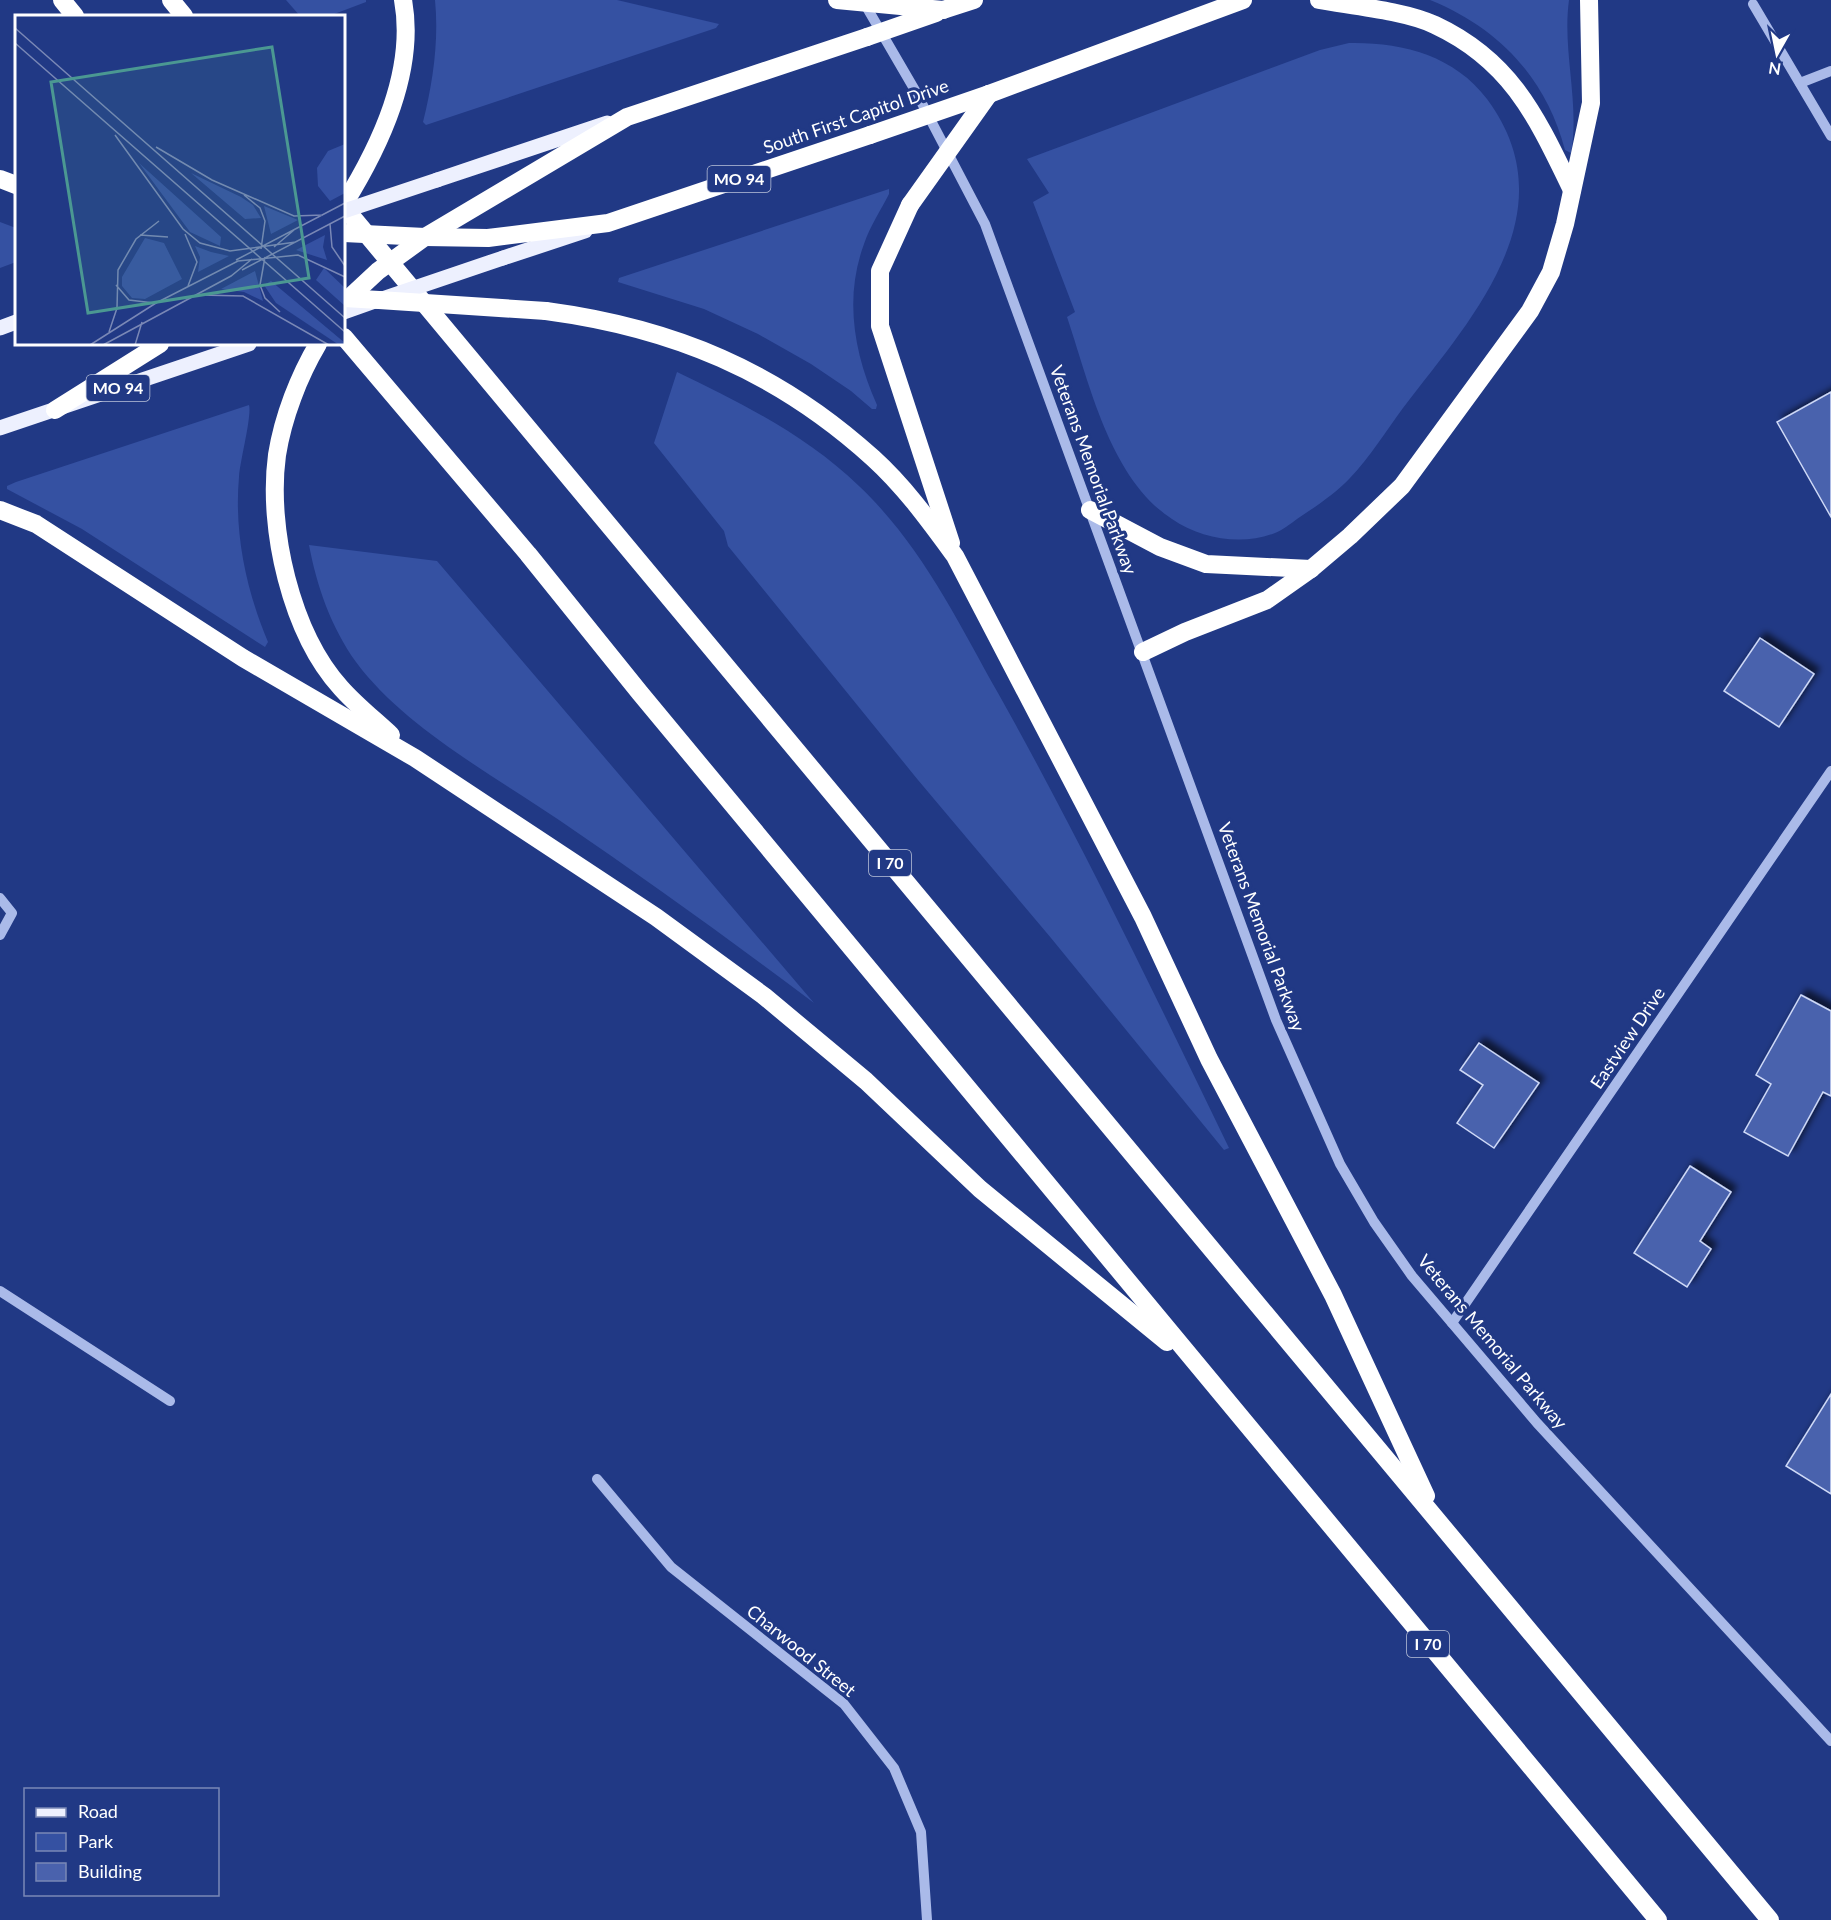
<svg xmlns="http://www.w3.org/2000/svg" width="1831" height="1920" viewBox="0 0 1831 1920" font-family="Lato,sans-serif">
  <defs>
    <filter id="shadow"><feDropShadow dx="5.5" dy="-5.5" stdDeviation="3" flood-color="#0009"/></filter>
  </defs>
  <rect width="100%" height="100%" fill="#213985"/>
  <g fill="#3551a2">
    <polygon points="286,0 366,0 366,2 329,16 300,16"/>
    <path d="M435 0H617L719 24 716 28 426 125 423 122C433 82 439 40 435 0Z"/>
    <path d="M1430 0H1569C1562 51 1580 103 1571 153L1565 150C1546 78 1499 28 1430 0Z"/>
    <path d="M1349 43C1401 42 1454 55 1487 99 1571 212 1471 319 1403 408 1386 431 1370 457 1350 478 1335 494 1315 507 1297 519 1290 524 1283 530 1275 533 1242 546 1201 539 1172 519 1110 479 1089 382 1067 317L1075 312 1033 202 1049 193 1027 159 1320 50Z"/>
    <path d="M889 189V194C881 210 870 226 864 244 844 298 854 354 877 405L876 409H872L851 391 811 364 758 334 704 309 618 282 619 278Z"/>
    <polygon points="0,222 16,228 16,262 0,268"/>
    <path d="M677 372C743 404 806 435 859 486 921 545 957 620 998 693 1081 841 1155 995 1229 1148L1224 1150 1051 938 918 780 728 546 724 531 654 443Z"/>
    <path d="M249 405C252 416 240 461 239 477 234 533 246 590 268 642L265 647 82 529 7 489V486L16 482Z"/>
    <path d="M309 545 437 561 814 1003C730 940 646 879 559 820 494 776 403 726 356 662 331 627 317 587 309 545Z"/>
  </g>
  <g fill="#4a62ad" stroke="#ced9f7" stroke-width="1.5" filter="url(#shadow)">
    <polygon points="1831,392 1831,517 1777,422"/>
    <polygon points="1760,638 1814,674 1779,727 1724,691"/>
    <polygon points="1801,995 1831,1011 1831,1096 1823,1092 1788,1156 1744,1132 1771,1084 1756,1075"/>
    <polygon points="1479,1043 1539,1083 1494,1148 1457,1123 1483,1085 1460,1070"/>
    <polygon points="1690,1166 1731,1192 1700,1241 1711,1249 1687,1287 1634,1253"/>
    <polygon points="1831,1394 1831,1494 1786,1466"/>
  </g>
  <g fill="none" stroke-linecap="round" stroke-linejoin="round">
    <g stroke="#aabae9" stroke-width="10">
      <polyline points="863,1 916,92 985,224 1276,1020 1340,1164 1374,1222 1412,1276 1452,1323 1537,1423 1831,1741"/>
      <polyline points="1753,4 1831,136"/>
      <polyline points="1800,83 1831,71"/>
      <polyline points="0,898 12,913 0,935"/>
      <polyline points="0,1291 170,1401"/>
      <polyline points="1452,1323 1831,771"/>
      <polyline points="597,1479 671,1567 844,1704 894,1768 921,1832 927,1920"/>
    </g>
    <g stroke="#edf0fe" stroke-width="15">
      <polyline points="437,180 607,123"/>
      <polyline points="503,258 585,231"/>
      <polyline points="344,312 375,301"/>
      <polyline points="0,328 16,322"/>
      <polyline points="0,428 249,344"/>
    </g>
    <g stroke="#fff" stroke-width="18">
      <polyline points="62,0 75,16"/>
      <polyline points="171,0 184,16"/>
      <path d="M1319 0C1353 6 1405 11 1435 25 1512 61 1537 118 1572 190"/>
      <polyline points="943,10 974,0"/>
      <polyline points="989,94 1243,0"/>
      <polyline points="0,179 16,185"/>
      <path d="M344 204C380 146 416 71 403 0"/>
      <polyline points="910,205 880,271 880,326 951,543"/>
      <polyline points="344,207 1770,1920"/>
      <polyline points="425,237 627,117 867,37"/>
      <polyline points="425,237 488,238 608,223 870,135"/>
      <polyline points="344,298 379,300"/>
      <path d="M546 311C673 328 777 371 873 458 905 487 930 522 955 556L1143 917 1209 1059 1333 1295 1426 1496"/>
      <polyline points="344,337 528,554 640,693 1658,1920"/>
      <path d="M318 344C299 376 283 417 277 455 267 528 291 633 341 688 356 705 375 720 391 735"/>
      <polyline points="55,410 160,344"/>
      <polyline points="0,510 36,524 243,658 415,758 656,917 764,996 866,1081 980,1189 1167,1342"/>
      <polyline points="1090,510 1160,547 1206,564 1311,569"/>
      <polyline points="1143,652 1185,632 1267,600 1311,569 1350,536 1402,486 1530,311 1551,272 1565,224 1591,103 1589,0"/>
    </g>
    <g stroke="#edf0fe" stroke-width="15">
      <polyline points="344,211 437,180"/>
      <polyline points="382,299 503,258"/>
    </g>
    <g stroke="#fff" stroke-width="18">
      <polyline points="837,0 943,10"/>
      <polyline points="867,37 936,13"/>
      <polyline points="870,135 989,94"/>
      <polyline points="910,205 989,94"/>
      <polyline points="344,233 425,237"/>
      <polyline points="349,298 378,271 425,237"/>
      <polyline points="379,300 546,311"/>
    </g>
  </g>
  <g text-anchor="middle" stroke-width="6" stroke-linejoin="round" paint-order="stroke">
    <g fill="#213985" stroke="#bcc4da" stroke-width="1.5">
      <rect x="707.5" y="166" width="63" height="26" rx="4.5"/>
      <rect x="86.5" y="375" width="63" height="26" rx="4.5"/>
      <rect x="869" y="850" width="42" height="26" rx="4.5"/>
      <rect x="1407" y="1631" width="42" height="26" rx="4.5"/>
    </g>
    <g font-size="16" font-weight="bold" fill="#fff">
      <text x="739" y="185">MO 94</text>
      <text x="118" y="394">MO 94</text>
      <text x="890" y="869">I 70</text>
      <text x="1428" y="1650">I 70</text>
    </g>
    <g font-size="18" fill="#fff" stroke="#213985">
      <text transform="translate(856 117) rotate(-19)" y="6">South First Capitol Drive</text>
      <text transform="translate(1093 470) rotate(70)" y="6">Veterans Memorial Parkway</text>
      <text transform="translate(1261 927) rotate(70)" y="6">Veterans Memorial Parkway</text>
      <text transform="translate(1628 1038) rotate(-56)" y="6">Eastview Drive</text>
      <text transform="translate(1492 1342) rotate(50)" y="6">Veterans Memorial Parkway</text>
      <text transform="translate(801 1651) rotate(39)" y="6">Charwood Street</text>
    </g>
  </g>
  <g transform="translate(15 15)">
    <rect width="330" height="330" fill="#213985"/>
    <path d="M330 129V178L315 186 303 171 302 153 313 136ZM124 148 206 222 205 231 175 217ZM176 158 226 182 238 190 246 203 230 204ZM249 191 283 205 256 219ZM310 220 308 232 312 245 281 235ZM130 223 149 228 167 264 130 284 117 283 107 271V262ZM180 231 196 237 214 241 183 257 185 242ZM309 253 330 273V291L301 265ZM240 256 248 286 229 277 206 274ZM256 266 330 328V330H324L261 288 249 270Z" fill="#3551a2"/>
    <path fill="none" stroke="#7a88b6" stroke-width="1.5" d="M0 13 330 303M0 28 330 317M100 120 168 214 185 228 215 236 281 227M141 132 197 165 279 201 308 200M229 180 245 193 250 206 246 234M315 209 317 232 330 251M170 219 182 247 173 271M125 220 153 222M259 232 279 215M250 242 245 270 250 283 265 297M221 245 330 188M227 255 330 201M101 270 114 285 139 288M185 280 228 281 314 330M94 317 102 293 103 255 121 224 144 206M75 330 141 288 223 246 283 240 330 262M88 330 216 261 237 244M120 330 127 307"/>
    <path fill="#4b9892" fill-opacity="0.15" stroke="#4b9892" stroke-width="3" d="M257 32 294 263 73 298 36 67Z"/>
    <rect width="330" height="330" fill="none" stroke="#fff" stroke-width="3"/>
  </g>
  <rect x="24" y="1788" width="195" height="108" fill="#213985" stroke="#7a88b6" stroke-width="1.5"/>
  <rect x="36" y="1808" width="30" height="9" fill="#edf0fe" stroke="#7a88b6" stroke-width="1.5"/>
  <text x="78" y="1818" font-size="18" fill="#ffffff">Road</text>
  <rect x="36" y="1833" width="30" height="18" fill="#3551a2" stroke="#7a88b6" stroke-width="1.5"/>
  <text x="78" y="1848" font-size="18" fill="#ffffff">Park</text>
  <rect x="36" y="1863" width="30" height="18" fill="#4a62ad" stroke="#7a88b6" stroke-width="1.5"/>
  <text x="78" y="1878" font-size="18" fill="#ffffff">Building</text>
  <g transform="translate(1777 54) rotate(189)" stroke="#213985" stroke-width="4.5" paint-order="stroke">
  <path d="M0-4.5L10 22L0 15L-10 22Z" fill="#ffffff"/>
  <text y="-9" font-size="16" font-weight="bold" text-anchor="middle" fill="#ffffff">N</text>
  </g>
</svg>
